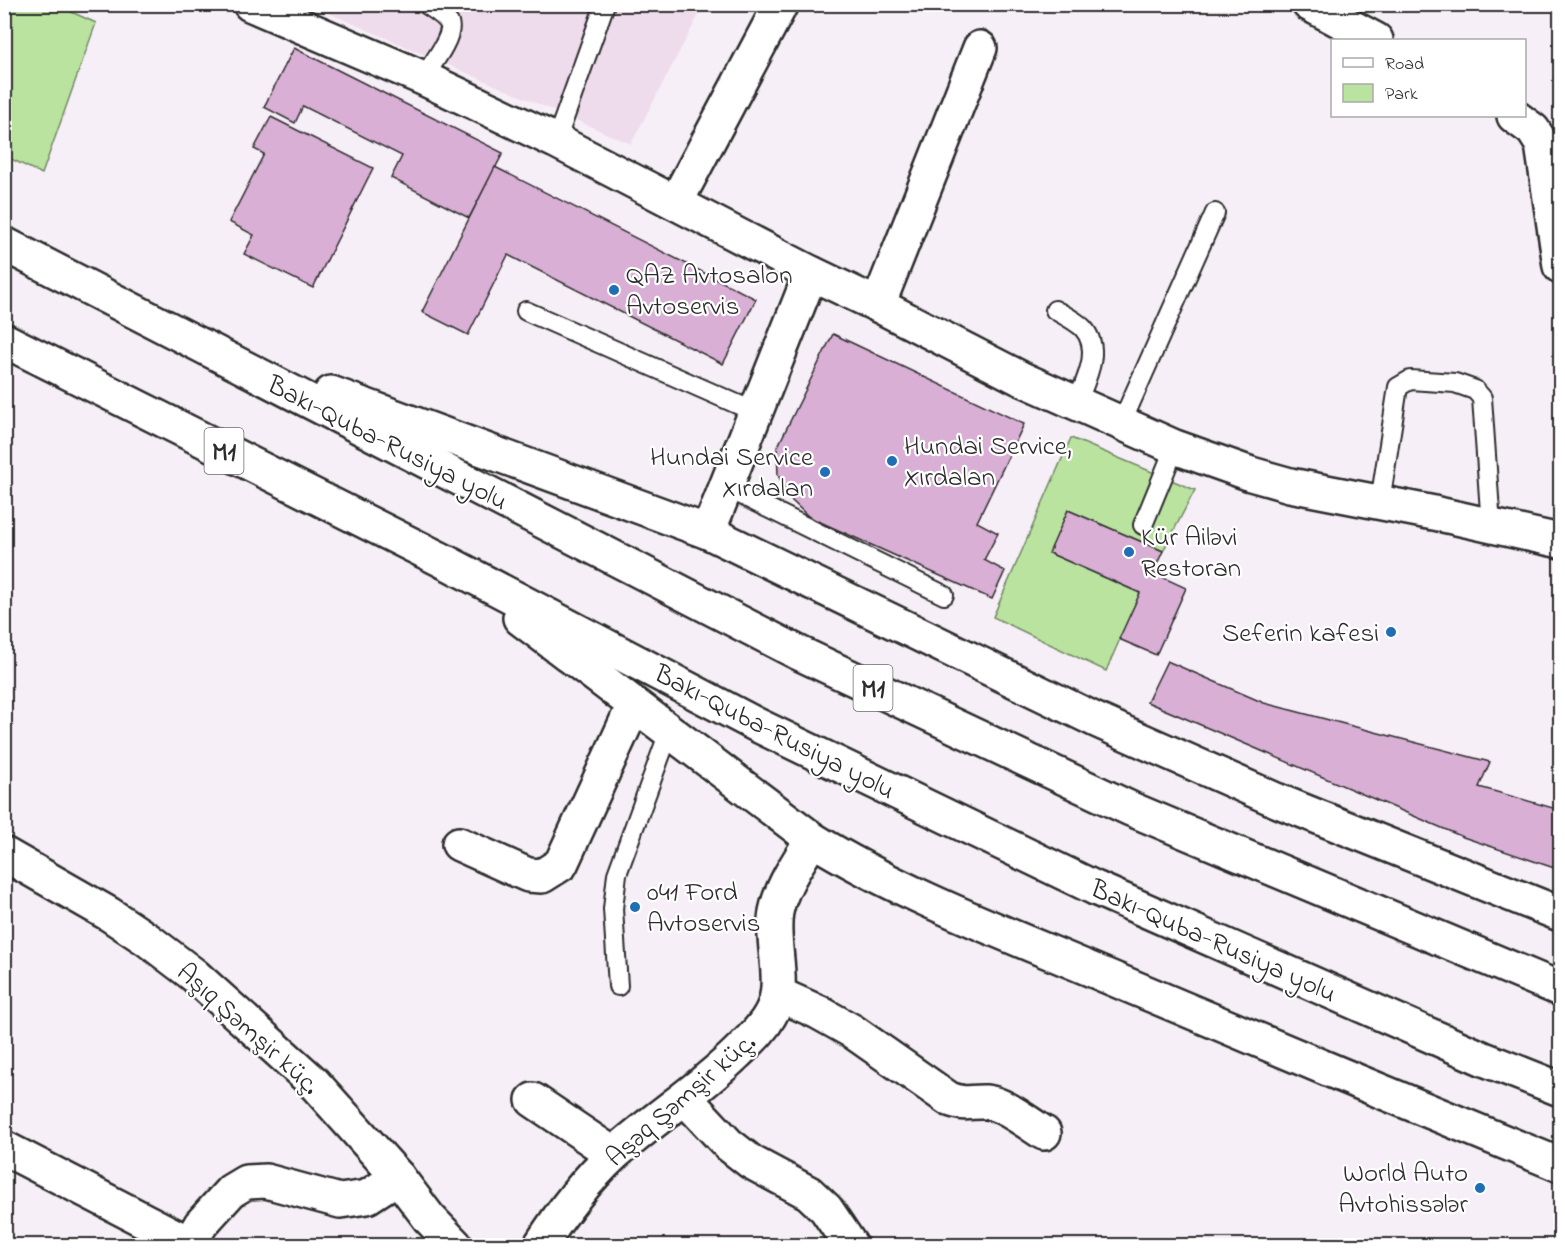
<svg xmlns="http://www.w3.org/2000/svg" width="1565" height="1250" viewBox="0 0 1565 1250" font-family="'Indie Flower',sans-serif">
  <rect width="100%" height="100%" fill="#f7eff7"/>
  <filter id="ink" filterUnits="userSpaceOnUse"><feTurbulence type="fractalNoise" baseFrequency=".0167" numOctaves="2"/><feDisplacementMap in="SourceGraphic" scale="12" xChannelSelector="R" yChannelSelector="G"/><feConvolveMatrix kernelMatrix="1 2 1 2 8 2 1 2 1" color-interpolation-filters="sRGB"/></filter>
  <g filter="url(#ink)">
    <polygon fill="#eedced" points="310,5 704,5 631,144"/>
    <g fill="#bae3a0" stroke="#728766" stroke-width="1.5">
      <polygon points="4,5 56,5 96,23 42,174 5,156"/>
      <polygon points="1071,438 1195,490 1163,551 1068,510 1050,553 1140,593 1106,671 993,617"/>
    </g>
    <g fill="#d9afd5" stroke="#2b2b2b" stroke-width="1.5">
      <polygon points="294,48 503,153 469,218 391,178 402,156 303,106 295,123 264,107"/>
      <polygon points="271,117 373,168 313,288 244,254 254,235 229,222 264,154 254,149"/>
      <polygon points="495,167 756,299 723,364 508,255 468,335 422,312"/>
      <polygon points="833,334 1024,424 977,522 998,533 984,560 1005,571 992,599 809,517 790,499 778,475 777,448"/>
      <polygon points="1068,510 1163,551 1153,573 1186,588 1156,655 1119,639 1140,593 1049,553"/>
      <polygon points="1167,661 1264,703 1490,762 1479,787 1560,810 1560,870 1463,837 1147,702"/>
    </g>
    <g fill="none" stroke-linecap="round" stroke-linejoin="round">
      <g stroke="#2b2b2b" stroke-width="22">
        <g id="lane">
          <path d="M423 78C430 67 455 35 449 23 444 15 433 9 426 4"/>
          <polyline points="556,141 605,4"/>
          <path d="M1055 310C1064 315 1076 321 1083 328 1103 350 1085 381 1076 405"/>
          <polyline points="526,311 755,412"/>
          <polyline points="1121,424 1215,213"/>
          <polyline points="725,487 944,595"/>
          <polyline points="1380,502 1398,387 1410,380 1455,383 1475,390 1482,398 1491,526"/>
          <polyline points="1143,525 1175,447"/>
          <polyline points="618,986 613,909 617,874 669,732"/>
        </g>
      </g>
      <g stroke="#2b2b2b" stroke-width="38">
        <g id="street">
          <polyline points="250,4 423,78 556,141 811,273 878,305 1020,378 1175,447 1251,474 1290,485 1434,513 1560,541"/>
          <polyline points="1309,4 1376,40"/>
          <polyline points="1514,116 1533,130 1542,144 1560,266"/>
          <polyline points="676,202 781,4"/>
          <polyline points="878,305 980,48"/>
          <polyline points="708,532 811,273"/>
          <polyline points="459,844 528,875 542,876 561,864 634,705"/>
          <polyline points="4,854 109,914 148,940 194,975 313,1082 398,1177 429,1218 456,1246"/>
          <path d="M778 994 818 1012 852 1031 949 1099C969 1106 968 1101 986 1102 1003 1103 1029 1124 1044 1133"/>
          <polyline points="685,1098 728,1144 751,1162 809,1193 826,1209 851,1246"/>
          <polyline points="533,1100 613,1154"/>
          <polyline points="4,1148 188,1243"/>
          <polyline points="188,1246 201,1224 231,1191 246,1182 266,1181 340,1201 367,1197 398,1177"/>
          <path d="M540 1246C561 1213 586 1180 614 1154 654 1118 699 1090 737 1053 749 1041 762 1030 770 1015 788 985 770 945 776 912 781 886 799 862 812 839"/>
        </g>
      </g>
      <g stroke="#2b2b2b" stroke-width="38">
        <g id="highway">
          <polyline points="4,244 799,653 1131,809 1560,989"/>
          <polyline points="4,340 444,561 755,724 1095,888 1484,1059 1560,1089"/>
          <polyline points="331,393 708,532 1098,721 1276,800 1560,914"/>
          <path d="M520 618 812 839C903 895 1005 933 1104 975 1255 1039 1408 1103 1560 1165"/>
        </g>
      </g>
      <use href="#lane" stroke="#fff" stroke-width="18"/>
      <use href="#street" stroke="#fff" stroke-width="33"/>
      <use href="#highway" stroke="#fff" stroke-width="33"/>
    </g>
  </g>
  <g fill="#1f6fb2" stroke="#fff" stroke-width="2">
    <circle cx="614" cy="290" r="6"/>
    <circle cx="892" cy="461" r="6"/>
    <circle cx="825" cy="472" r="6"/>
    <circle cx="1129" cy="552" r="6"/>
    <circle cx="1391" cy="632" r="6"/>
    <circle cx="635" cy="907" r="6"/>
    <circle cx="1480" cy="1188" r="6"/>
  </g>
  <g text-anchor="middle" stroke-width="4.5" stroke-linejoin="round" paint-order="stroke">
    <g fill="#fff" stroke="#6b6b6b" stroke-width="1.5">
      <rect x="204.5" y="428" width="39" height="46" rx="4.5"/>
      <rect x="853.5" y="665" width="39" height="46" rx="4.5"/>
    </g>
    <g font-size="26" font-weight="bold" fill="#2b2b2b">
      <text x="224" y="460">M1</text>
      <text x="873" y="697">M1</text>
    </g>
    <g font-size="27" fill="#2b2b2b" stroke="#fff" text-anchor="start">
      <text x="626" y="283">QAZ Avtosalon<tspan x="626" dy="31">Avtoservis</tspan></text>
      <text x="904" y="454">Hundai Service,<tspan x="904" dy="31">Xırdalan</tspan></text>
      <text x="813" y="465" text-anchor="end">Hundai Service<tspan x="813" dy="31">Xırdalan</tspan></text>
      <text x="1141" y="545">Kür Ailəvi<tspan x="1141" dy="31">Restoran</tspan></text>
      <text x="1379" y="641" text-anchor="end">Seferin kafesi</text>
      <text x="647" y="900">041 Ford<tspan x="647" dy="31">Avtoservis</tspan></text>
      <text x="1468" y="1181" text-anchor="end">World Auto<tspan x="1468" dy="31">Avtohissələr</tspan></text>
    </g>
    <g font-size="27" fill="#2b2b2b" stroke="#fff">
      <text transform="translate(388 442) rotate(27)" y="9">Bakı-Quba-Rusiya yolu</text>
      <text transform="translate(775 731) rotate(27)" y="9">Bakı-Quba-Rusiya yolu</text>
      <text transform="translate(1214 940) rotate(24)" y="9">Bakı-Quba-Rusiya yolu</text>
      <text transform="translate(249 1028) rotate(42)" y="9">Aşıq Şəmşir küç.</text>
      <text transform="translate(680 1099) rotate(-41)" y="9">Aşəq Şəmşir küç.</text>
    </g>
  </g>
  <rect width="1565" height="1250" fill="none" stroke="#fff" stroke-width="24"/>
  <rect x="12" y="12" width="1541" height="1226" fill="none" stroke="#2b2b2b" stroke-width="2" filter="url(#ink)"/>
  <rect x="1331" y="39" width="195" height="78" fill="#ffffff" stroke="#aaaaaa" stroke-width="1.5"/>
  <rect x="1343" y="58" width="30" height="9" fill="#ffffff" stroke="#aaaaaa" stroke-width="1.5"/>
  <text x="1385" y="69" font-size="18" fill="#2b2b2b">Road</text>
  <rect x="1343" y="84" width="30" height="18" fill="#bae3a0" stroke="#aaaaaa" stroke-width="1.5"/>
  <text x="1385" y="99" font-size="18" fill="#2b2b2b">Park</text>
</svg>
